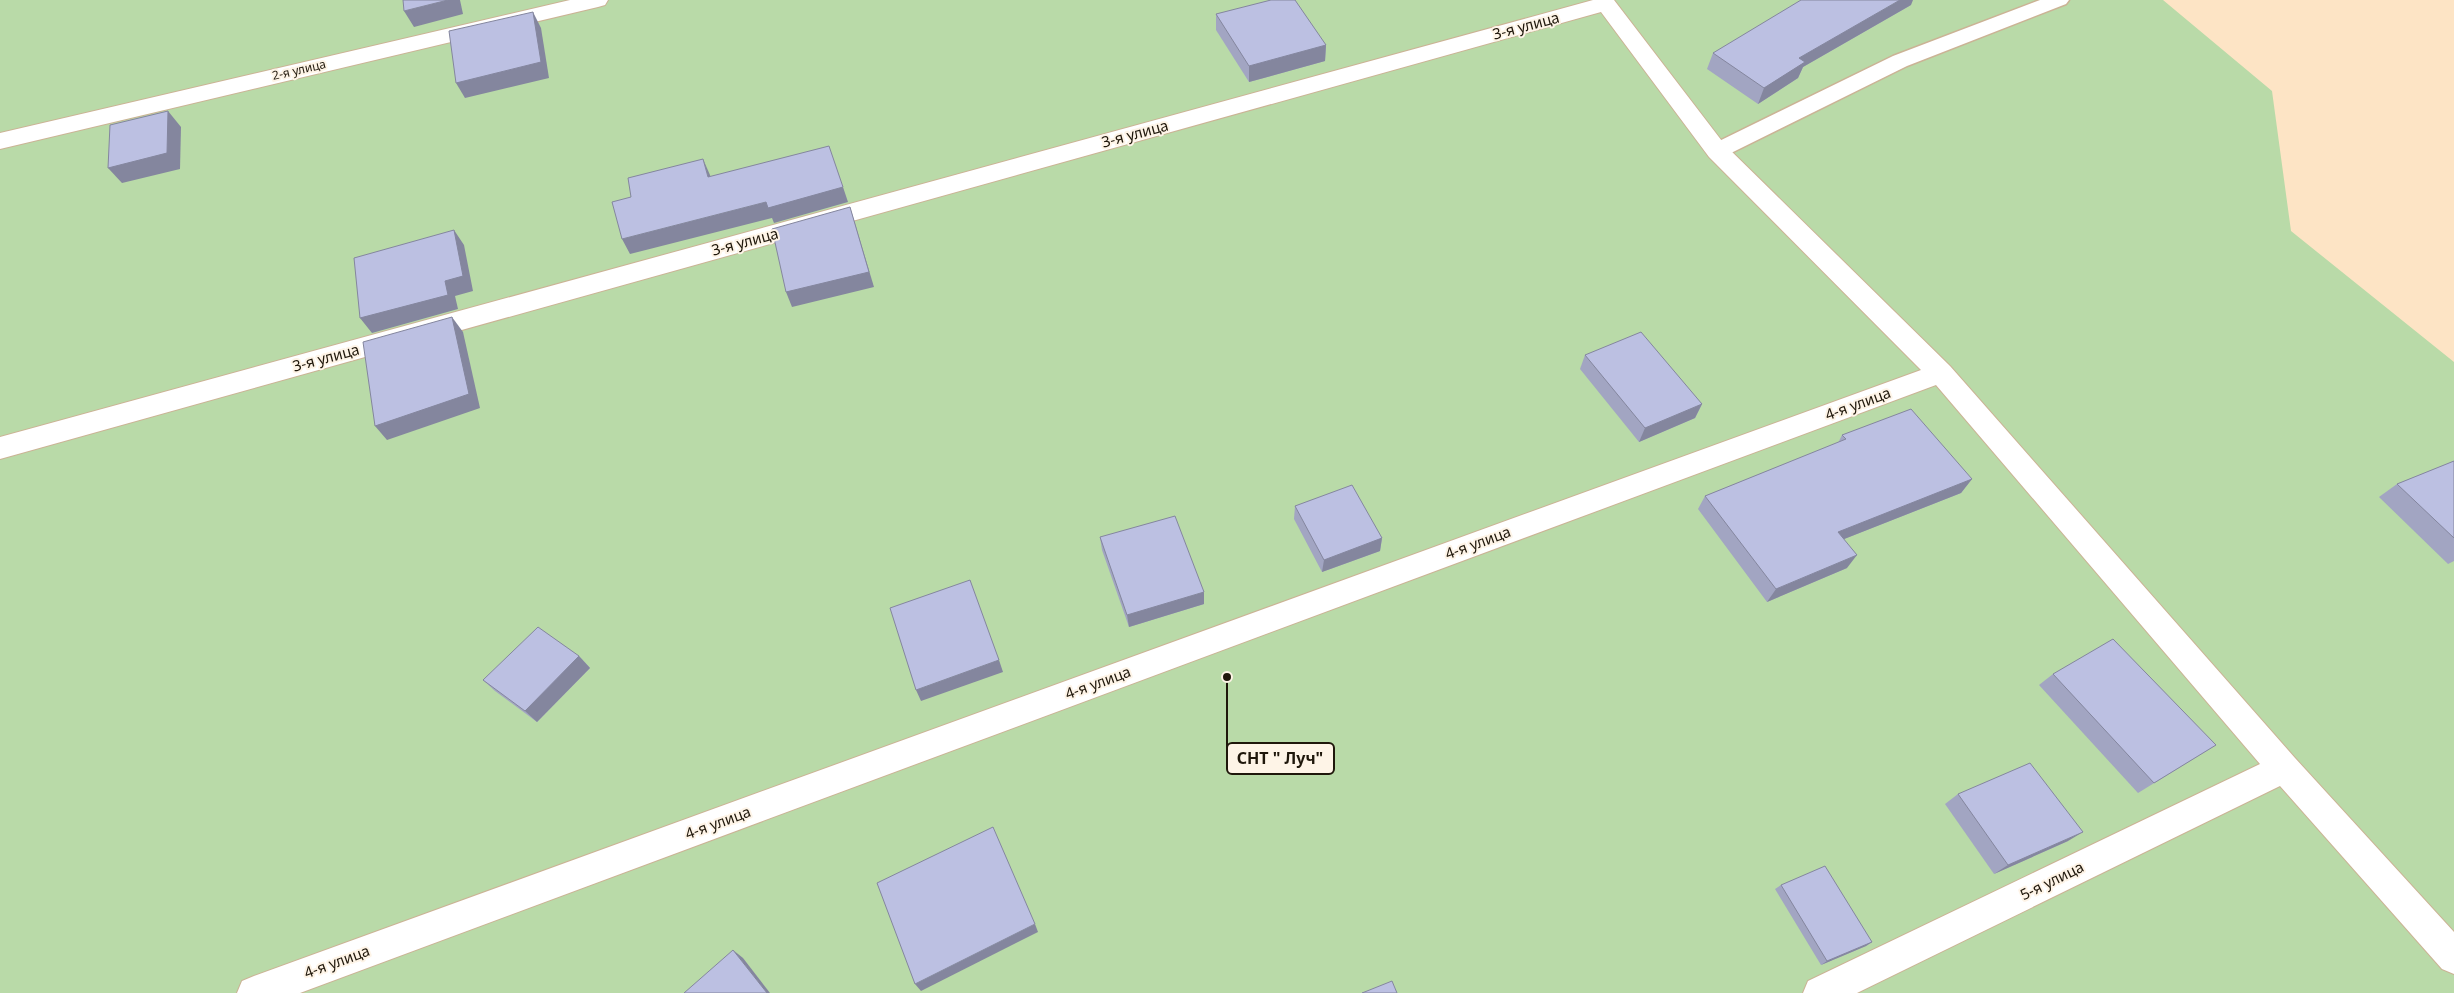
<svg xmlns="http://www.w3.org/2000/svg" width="2454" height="993" viewBox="0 0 2454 993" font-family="'Noto Sans',sans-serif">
  <rect width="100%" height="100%" fill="#fde4c5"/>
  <polygon fill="#b9daa8" points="0,0 2163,0 2272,91 2291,231 2454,362 2454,993 0,993"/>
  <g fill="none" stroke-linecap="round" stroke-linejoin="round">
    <g stroke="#cbb395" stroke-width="3">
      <polygon id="service" points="2040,0 2069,0 2066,4 1907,66 1725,156 1717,159 1709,156 1706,151 1709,146 1893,56"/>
    </g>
    <g stroke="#cbb395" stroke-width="2">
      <g id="minor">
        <polygon points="570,0 608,0 605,5 598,7 0,149 0,133"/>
        <polygon points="1593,0 1614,0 1725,145 1950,366 2295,758 2454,932 2454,974 2442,969 2280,786 1857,993 1803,993 1808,981 2260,764 1936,385 300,993 237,993 242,981 254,976 1921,370 1709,157 1601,12 0,459 0,437"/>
      </g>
    </g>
    <use href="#service" fill="#fff" fill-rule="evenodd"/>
    <use href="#minor" fill="#fff" fill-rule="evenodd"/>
  </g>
  <g fill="#a2a5c2">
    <polygon points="1911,5 1803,67 1798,78 1758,104 1707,69 1713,53"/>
    <polygon points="1216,14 1326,45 1325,61 1249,82 1216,30"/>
    <polygon points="1585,355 1702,404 1695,418 1639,442 1580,369"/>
    <polygon points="1842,435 1972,479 1961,493 1844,539 1847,568 1767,602 1698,509 1705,496 1838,443"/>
    <polygon points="2454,461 2454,561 2448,564 2379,497 2397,484"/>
    <polygon points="1295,506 1382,538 1380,551 1322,572 1294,519"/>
    <polygon points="1100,537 1204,604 1129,627 1102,550"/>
    <polygon points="579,656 590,668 537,722 495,691 483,680"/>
    <polygon points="2053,674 2216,745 2138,793 2039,685"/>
    <polygon points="1958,794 2068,841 1994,874 1945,804"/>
    <polygon points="1781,885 1872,942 1866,946 1821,965 1775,889"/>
  </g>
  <g fill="#84869e">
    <polygon points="448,0 460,0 463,14 414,27 404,11"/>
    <polygon points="1900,0 1913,0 1911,5 1803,67 1798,78 1758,104 1764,88 1799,58"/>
    <polygon points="533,12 541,28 549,78 465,98 456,83"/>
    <polygon points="1326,45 1325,61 1249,82 1249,66"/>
    <polygon points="168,111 181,127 180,169 122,183 108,168"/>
    <polygon points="703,159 710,175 715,193 708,177"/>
    <polygon points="843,187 848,202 774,223 772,218 630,254 622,239 766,202"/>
    <polygon points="850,207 874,287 792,307 786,292"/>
    <polygon points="454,230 464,245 473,291 455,296 458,309 372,333 360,318"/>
    <polygon points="452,317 463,332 480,408 387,440 375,426"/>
    <polygon points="1702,404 1695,418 1639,442 1645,428"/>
    <polygon points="1972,479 1961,493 1829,545 1838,532"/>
    <polygon points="1382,538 1380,551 1322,572 1324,560"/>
    <polygon points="1857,555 1847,568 1767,602 1776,589"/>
    <polygon points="1204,592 1204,604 1129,627 1127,615"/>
    <polygon points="579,656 590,668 537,722 525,711"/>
    <polygon points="999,660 1003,672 921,701 916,690"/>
    <polygon points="2083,832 2068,841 1994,874 2008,865"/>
    <polygon points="1035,924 1038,932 921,991 915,984"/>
    <polygon points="1872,942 1866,946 1821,965 1827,961"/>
    <polygon points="733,950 743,958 770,993 767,993"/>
  </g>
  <g fill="#bcc0e2" stroke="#84869e">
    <polygon points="403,0 448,0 404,11"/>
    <polygon points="1271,0 1295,0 1326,45 1249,66 1216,14"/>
    <polygon points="1801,0 1900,0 1799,58 1805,62 1764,88 1713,53"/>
    <polygon points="533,12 541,62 456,83 449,31"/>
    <polygon points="168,111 167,153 108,168 110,125"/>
    <polygon points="829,146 843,187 768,208 766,202 622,239 612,202 631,197 628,178 703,159 708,177"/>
    <polygon points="850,207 869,272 786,292 772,229"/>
    <polygon points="454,230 463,276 445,281 448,295 360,318 354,258"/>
    <polygon points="452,317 469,394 375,426 363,342"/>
    <polygon points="1641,332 1702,404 1645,428 1585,355"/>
    <polygon points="1911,409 1972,479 1838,532 1857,555 1776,589 1705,496 1846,439 1842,435"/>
    <polygon points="2454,461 2454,538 2397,484"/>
    <polygon points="1352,485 1382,538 1324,560 1295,506"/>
    <polygon points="1175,516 1204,592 1127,615 1100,537"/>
    <polygon points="970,580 999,660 916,690 890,608"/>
    <polygon points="538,627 579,656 525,711 483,680"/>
    <polygon points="2113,639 2216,745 2154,783 2053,674"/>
    <polygon points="2030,763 2083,832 2008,865 1958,794"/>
    <polygon points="993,827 1035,924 915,984 877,883"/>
    <polygon points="1825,866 1872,942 1827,961 1781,885"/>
    <polygon points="733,950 767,993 684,993"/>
    <polygon points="1392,981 1397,993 1362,993"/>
  </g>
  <g text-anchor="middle" stroke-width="4" stroke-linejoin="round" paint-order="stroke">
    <g font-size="12" fill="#1f170b" stroke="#fef4e7">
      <text transform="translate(299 70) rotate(-13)" y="4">2-я улица</text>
    </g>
    <g font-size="15" fill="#1f170b" stroke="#fef4e7">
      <text transform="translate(1526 26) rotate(-15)" y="5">3-я улица</text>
      <text transform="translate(1135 134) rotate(-15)" y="5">3-я улица</text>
      <text transform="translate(745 242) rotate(-15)" y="5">3-я улица</text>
      <text transform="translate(326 358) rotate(-15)" y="5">3-я улица</text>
      <text transform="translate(1858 404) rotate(-20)" y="5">4-я улица</text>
      <text transform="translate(1478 543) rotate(-20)" y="5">4-я улица</text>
      <text transform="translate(1098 683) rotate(-20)" y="5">4-я улица</text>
      <text transform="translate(718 823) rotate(-20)" y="5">4-я улица</text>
      <text transform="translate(2052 881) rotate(-26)" y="5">5-я улица</text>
      <text transform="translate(337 962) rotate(-20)" y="5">4-я улица</text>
    </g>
  </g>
  <path fill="none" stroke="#1f170b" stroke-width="2" d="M1227 677L1227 758"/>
  <circle fill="#1f170b" stroke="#fef4e7" stroke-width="2" cx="1227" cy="677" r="5"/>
  <rect fill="#fef4e7" stroke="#1f170b" stroke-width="2" x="1227" y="743" width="107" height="31" rx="5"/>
  <g font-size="16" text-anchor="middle" font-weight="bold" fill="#1f170b">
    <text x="1280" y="764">СНТ " Луч"</text>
  </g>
</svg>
